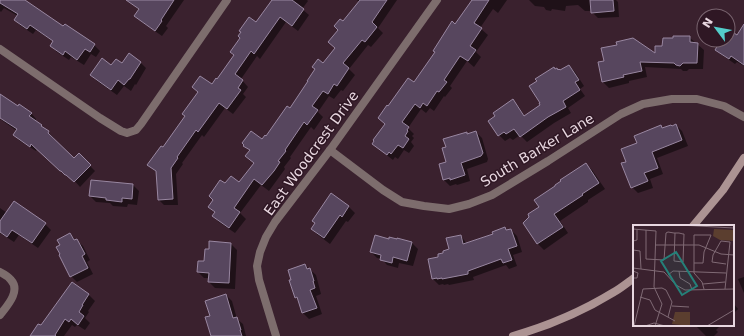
<svg xmlns="http://www.w3.org/2000/svg" width="744" height="336" viewBox="0 0 744 336" font-family="'DejaVu Sans',sans-serif">
  <rect width="100%" height="100%" fill="#3a212e"/>
  <g fill="#0007">
    <polygon points="0,0 23,0 63,28 94,45 100,51 96,57 91,54 84,65 71,57 69,60 57,52 51,46 54,42 36,30 33,34 21,26 15,20 18,16 4,8 1,12 0,11"/>
    <polygon points="135,0 184,0 166,26 168,28 162,36 142,22 136,16 140,11 133,4"/>
    <polygon points="273,0 307,0 308,1 302,9 309,15 298,31 286,22 260,59 257,56 241,79 248,87 243,94 246,97 233,114 225,108 204,137 202,135 182,163 183,164 176,174 178,205 164,205 159,200 157,173 149,165 163,148 212,86 217,80 235,56 231,52 256,24"/>
    <polygon points="357,0 397,0 378,28 383,33 371,47 368,45 349,69 355,75 343,91 341,90 334,99 329,96 318,112 323,117 314,130 311,127 290,157 291,158 284,167 285,169 269,191 261,185 240,213 246,219 235,233 219,222 213,216 215,213 209,207 226,185 239,184 255,164 246,156 250,151 245,146 262,141 290,109 316,70 313,67 323,64 336,49 339,30 343,22 359,2"/>
    <polygon points="474,0 507,0 498,13 493,9 480,28 488,35 476,52 481,57 474,67 467,61 450,86 452,88 445,97 444,96 434,111 430,108 426,113 421,109 408,128 414,134 412,136 414,138 411,142 414,146 409,153 404,150 398,159 395,157 393,160 379,149 385,125 379,118 414,83"/>
    <polygon points="529,0 616,0 618,2 619,17 598,18 592,12 592,11 585,11 578,5 566,6 565,11 552,9 551,11 546,10 544,7 535,6"/>
    <polygon points="744,30 744,66 737,62 735,64 722,55 716,49 722,40 728,40 728,38 737,37"/>
    <polygon points="689,37 704,50 703,69 689,69 687,71 683,71 681,69 645,67 647,77 629,81 629,83 609,88 603,82 599,63 656,55 663,48"/>
    <polygon points="140,62 146,68 136,85 135,84 131,91 124,86 117,95 97,81 91,75 112,66"/>
    <polygon points="569,66 575,72 584,86 580,89 585,96 568,108 571,113 554,123 527,142 520,135 513,140 510,138 505,141 499,135 489,121 497,116 513,101 519,107 525,117 542,105 558,71 560,71"/>
    <polygon points="0,95 19,107 31,113 36,119 35,121 48,132 54,138 53,139 74,159 79,155 95,171 80,187 73,179 72,180 67,175 66,176 37,149 36,151 20,141 14,135 17,131 0,119"/>
    <polygon points="676,125 682,131 688,146 657,158 663,174 650,179 653,188 638,193 632,187 627,162 638,143 661,127 663,129"/>
    <polygon points="476,132 482,138 488,159 487,162 467,169 470,181 457,185 456,184 450,186 444,180 440,165 447,162 466,133 468,135"/>
    <polygon points="586,164 592,170 605,189 588,200 588,202 560,221 568,233 544,250 538,244 525,223"/>
    <polygon points="133,185 139,191 137,205 128,204 127,207 113,206 110,203 96,202 90,196"/>
    <polygon points="331,194 349,207 355,213 348,222 346,221 330,244 318,235 312,229"/>
    <polygon points="0,208 7,213 45,224 51,230 38,248 19,235 14,242 0,233"/>
    <polygon points="505,228 508,231 511,230 517,236 522,252 513,255 517,266 509,269 506,265 473,277 474,280 449,285 448,284 444,285 443,284 439,285 433,279 440,257 450,250 461,236 467,244 494,234"/>
    <polygon points="70,235 83,246 90,260 87,262 93,274 77,282 71,276 61,246"/>
    <polygon points="397,239 412,243 418,249 413,266 399,263 398,268 387,265 382,259 377,258 371,252 390,240"/>
    <polygon points="231,244 237,250 235,289 215,288 209,282 209,278 204,278 198,272 205,262 210,250"/>
    <polygon points="305,265 316,275 321,294 316,296 322,314 309,319 303,313 299,301 296,297"/>
    <polygon points="744,277 744,293 738,279"/>
    <polygon points="72,283 89,295 95,301 88,311 89,312 85,318 90,323 85,330 77,325 75,327 72,325 64,336 31,336 41,327"/>
    <polygon points="226,295 232,301 237,319 243,324 246,336 212,336 211,317"/>
    <polygon points="733,303 738,309 733,314"/>
    <polygon points="695,325 721,325 716,330 718,332 714,336 706,336"/>
  </g>
  <g fill="#57465e" stroke="#9987a1">
    <polygon points="0,0 25,0 63,26 65,24 95,44 90,52 85,49 77,60 65,51 63,55 50,46 53,41 30,25 27,29 14,20 18,14 0,3"/>
    <polygon points="126,0 174,0 161,20 162,21 155,31 134,16 139,9"/>
    <polygon points="272,0 292,0 304,9 292,26 280,17 254,54 251,51 235,74 243,80 238,88 241,90 227,109 219,103 198,132 196,130 177,157 178,158 171,168 173,199 158,200 156,171 147,165 161,146 163,147 185,116 182,114 198,92 192,87 200,76 212,84 216,78 217,79 234,55 230,52 240,38 238,36 241,32 239,31 249,17 256,22"/>
    <polygon points="360,0 387,0 372,22 377,27 365,42 362,40 343,63 349,68 337,86 334,84 328,94 323,91 312,106 318,110 307,125 304,122 285,150 286,151 278,161 280,162 274,171 262,185 254,179 234,208 240,212 229,228 212,216 215,212 208,207 213,200 209,196 220,180 225,183 231,176 239,182 254,163 245,156 250,150 243,146 244,145 242,143 251,131 262,139 265,135 266,136 287,106 290,108 308,81 307,81 315,69 312,67 318,59 323,63 335,48 328,42 338,30 334,26 340,19 343,21"/>
    <polygon points="472,0 489,0 474,23 482,28 470,46 476,50 468,61 460,56 444,80 447,82 439,92 437,91 427,106 423,103 420,108 415,104 402,122 409,127 407,130 408,131 405,136 409,139 403,148 398,145 391,154 389,152 387,155 372,144 374,141 373,140 385,124 378,118 387,105 388,106 408,78 414,82 435,52 433,51 452,21 455,24"/>
    <polygon points="590,0 613,0 614,11 591,13"/>
    <polygon points="744,24 744,65 731,56 729,59 715,50 721,40 728,40 728,36 731,31 737,35"/>
    <polygon points="673,36 690,36 690,42 698,43 697,63 683,63 680,66 676,65 674,63 640,62 642,71 623,75 624,77 602,82 598,62 604,61 601,48 617,45 616,42 633,38 655,53 655,46 662,46 663,38 673,38"/>
    <polygon points="129,53 141,62 130,79 129,79 124,85 118,80 111,90 90,75 102,58 111,65 116,59 122,63"/>
    <polygon points="569,65 579,80 575,82 580,90 563,101 566,107 548,117 520,137 514,129 506,134 504,132 498,136 488,121 495,116 493,113 513,99 524,116 540,105 539,103 540,103 529,86 537,81 535,79 554,67 555,69 557,68 558,70 559,69 560,70"/>
    <polygon points="0,94 18,106 19,104 32,113 29,116 42,125 41,126 49,131 48,133 74,158 79,153 91,165 74,182 66,175 65,175 61,171 60,171 31,144 30,147 13,135 17,129 0,118"/>
    <polygon points="676,124 682,140 652,152 658,168 644,173 648,181 631,188 621,163 626,162 621,149 637,143 634,136 661,125 662,128 671,125 672,126"/>
    <polygon points="476,131 483,153 481,156 461,163 465,175 450,180 450,178 443,180 439,164 446,162 442,148 446,147 443,139 467,132 467,134"/>
    <polygon points="586,163 599,183 582,194 583,195 554,214 563,227 537,244 523,223 529,217 528,214 539,207 534,200 555,186 555,185 561,181 560,180"/>
    <polygon points="91,180 133,184 132,199 122,198 122,202 106,200 106,198 89,196"/>
    <polygon points="331,193 349,206 342,217 340,215 324,238 311,229 315,223 312,221"/>
    <polygon points="14,201 46,223 32,243 12,230 7,237 0,232 0,221"/>
    <polygon points="505,227 506,230 511,229 517,246 508,249 512,260 503,263 501,259 468,271 468,274 442,279 442,278 437,279 437,278 432,279 428,259 438,257 438,254 443,253 443,251 449,249 446,238 461,235 463,244 493,234 492,232"/>
    <polygon points="70,233 74,240 77,239 85,254 82,256 88,268 70,277 59,255 60,254 56,247 60,245 57,240"/>
    <polygon points="375,235 389,239 389,237 397,239 397,238 412,242 407,261 393,257 392,263 380,260 381,255 370,252"/>
    <polygon points="209,241 231,243 229,283 208,282 209,273 197,272 198,261 204,261 205,249 209,249"/>
    <polygon points="305,264 307,269 310,268 314,281 313,281 315,288 310,290 317,308 302,313 297,297 295,298 289,280 291,280 288,270"/>
    <polygon points="72,282 89,294 82,305 83,305 79,312 84,316 78,325 71,319 69,322 65,319 55,335 56,336 30,336 38,324 41,325"/>
    <polygon points="226,294 233,318 237,317 241,330 240,330 242,336 211,336 205,317 210,316 205,301"/>
  </g>
  <g fill="none" stroke-linecap="round" stroke-linejoin="round">
    <g stroke="#7d6d6d" stroke-width="8">
      <polyline points="0,49 100,118 121,131 127,133 136,130 141,124 227,0"/>
      <polyline points="330,150 383,190 402,202 424,206 449,209 469,204 492,195 548,161 621,114 643,104 672,99 697,99 724,106 744,117"/>
      <path d="M0 272C4 274 8 276 11 280 21 291 7 306 0 315"/>
      <polyline points="276,336 259,280 257,266 260,252 266,237 275,222 330,150 437,0"/>
    </g>
    <g stroke="#ac9393" stroke-width="8">
      <polyline points="693,226 723,190 744,158"/>
      <path d="M513 336C548 326 583 311 614 292 621 288 627 283 634 278"/>
    </g>
  </g>
  <g text-anchor="middle" stroke-width="3" stroke-linejoin="round" paint-order="stroke">
    <g font-size="14" fill="#e8d7e0" stroke="#2f1724">
      <text transform="translate(537 150) rotate(-31)" y="5">South Barker Lane</text>
      <text transform="translate(311 153) rotate(-54)" y="5">East Woodcrest Drive</text>
    </g>
  </g>
  <g transform="translate(633 225)">
    <rect width="101" height="101" fill="#3a212e"/>
    <path d="M81 4 101 5V16L87 15 80 11ZM42 87H57V101L39 99Z" fill="#5b3e2f"/>
    <path fill="none" stroke="#806a75" stroke-width="1" d="M46 0 101 3M0 4 23 6 21 62 29 79 22 101M13 5V34L31 35 33 8 35 7 41 8H46L50 9H51L50 37 41 36 42 8M0 16 4 15V4M22 20H66L88 29 101 30M0 25 7 26 8 44M61 38H70L71 27 78 10H61V48L69 57 71 64M0 43 31 47 43 60 52 65 101 64M0 46 5 48 4 53H0M46 46 47 53 57 59 59 65M35 50 40 46 93 48M70 59 92 57M92 64 97 17 88 16 80 30 79 37 93 39M7 72 17 75 22 85 42 96M39 81 56 82M1 101 10 64 29 63 33 65 39 77 35 92M12 101 21 98 32 101M74 101 101 85"/>
    <path fill="#258079" fill-opacity="0.15" stroke="#258079" stroke-width="2" d="M43 27 64 61 49 70 28 36Z"/>
    <rect width="101" height="101" fill="none" stroke="#e8d7e0" stroke-width="2"/>
  </g>
  <g transform="translate(716 28) rotate(302)"><circle r="19" fill="#2f1724" stroke="#79646f"/>
  <path d="M0-3L7 15L0 10L-7 15Z" fill="#53cdca"/>
  <text y="-6" font-size="11" font-weight="bold" text-anchor="middle" fill="#e8d7e0">N</text>
  </g>
</svg>
